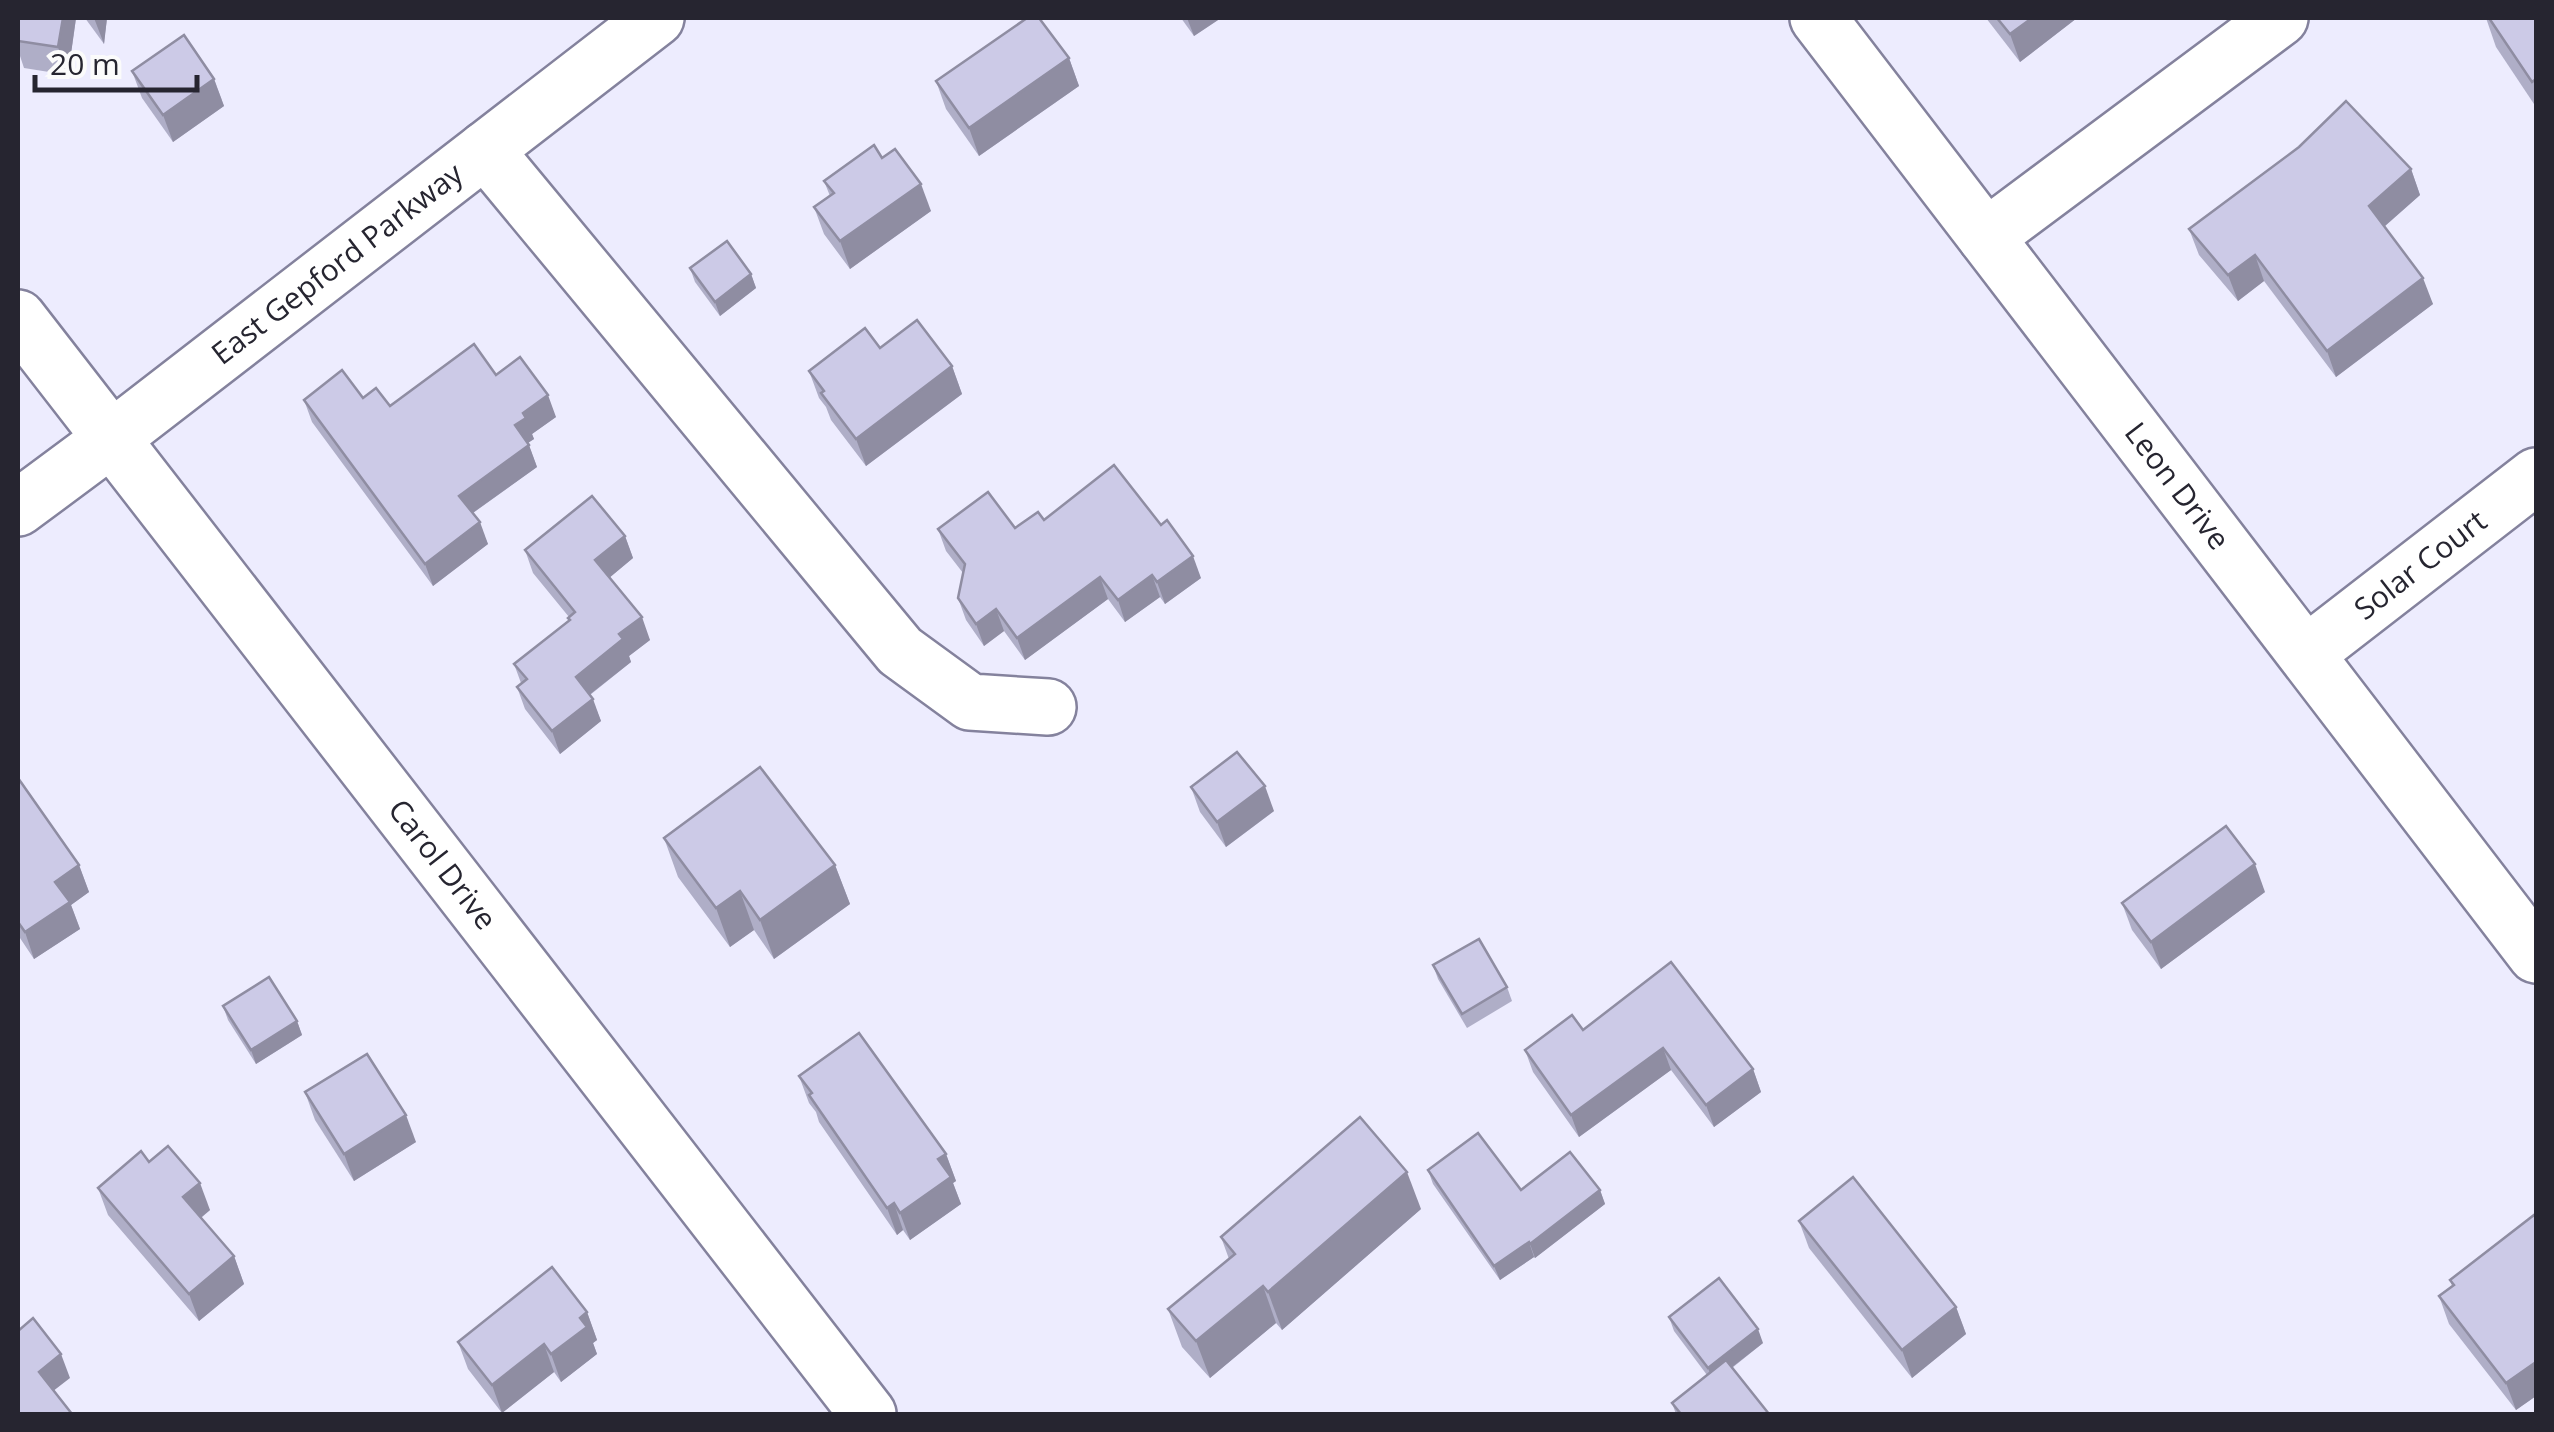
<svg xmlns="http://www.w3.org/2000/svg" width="2554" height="1432" viewBox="0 0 2554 1432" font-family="'Open Sans',sans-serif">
  <rect width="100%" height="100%" fill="#edecfe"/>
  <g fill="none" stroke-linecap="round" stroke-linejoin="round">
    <g stroke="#84829d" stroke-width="60">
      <g id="minor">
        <path id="s1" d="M1818 18 2536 955"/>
        <polyline points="485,150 900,651 970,702 1048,707"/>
        <polyline points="1986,237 2280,18"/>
        <path id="s2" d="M18 318 868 1414"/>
        <path id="s3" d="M18 508 111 439 656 18"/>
        <path id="s4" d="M2306 654 2536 476"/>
      </g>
    </g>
    <use href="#minor" stroke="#fff" stroke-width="55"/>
  </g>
  <g fill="#afaec7">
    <polygon points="18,18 76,18 68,75 24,68 18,50"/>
    <polygon points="85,18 107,18 104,44"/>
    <polygon points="1181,18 1221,18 1194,36"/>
    <polygon points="1986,18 2077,18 2020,62"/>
    <polygon points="2486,18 2536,18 2536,107 2496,47"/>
    <polygon points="1069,58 1079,86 979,156 946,109 936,81"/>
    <polygon points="132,71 214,79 224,106 173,142 142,98"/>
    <polygon points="882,158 931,211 850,269 824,234 814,207 830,196 824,181"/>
    <polygon points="2411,169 2420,195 2384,227 2433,304 2336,377 2264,281 2238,301 2199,255 2189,229"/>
    <polygon points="690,268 751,274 756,288 720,316 695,282"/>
    <polygon points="880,348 952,366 962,394 866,466 831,420 826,407 819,398 809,371"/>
    <polygon points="496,375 556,417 532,434 534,439 528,443 537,467 473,513 488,544 433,586 312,422 304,400 363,398 390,406"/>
    <polygon points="1044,520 1201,578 1165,604 1160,597 1125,622 1108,599 1025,660 1004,631 984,646 966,620 958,598 963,573 946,551 938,529 1015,528"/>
    <polygon points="625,536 633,558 609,578 650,640 629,656 631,662 590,695 601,721 560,754 525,709 517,687 521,683 514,664 569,620 569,617 533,573 525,550"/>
    <polygon points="18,778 79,865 89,892 71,905 80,929 34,959 18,935"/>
    <polygon points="1191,787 1274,811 1226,847 1200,812"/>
    <polygon points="664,838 835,865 850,904 774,959 754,930 730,947 678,877"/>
    <polygon points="2265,892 2161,969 2132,930 2122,903"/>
    <polygon points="1433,965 1507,987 1512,1001 1467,1028 1438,979"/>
    <polygon points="223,1006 297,1021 302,1035 256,1064 228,1020"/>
    <polygon points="1583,1030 1753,1069 1761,1092 1714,1127 1671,1070 1579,1137 1533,1072 1525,1050"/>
    <polygon points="799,1076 946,1154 956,1181 953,1183 961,1204 910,1240 903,1230 897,1235 819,1122 816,1112 809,1103"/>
    <polygon points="305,1092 416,1142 354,1181 315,1120"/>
    <polygon points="149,1162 210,1210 201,1218 234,1256 244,1284 199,1321 108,1215 98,1188"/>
    <polygon points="1428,1170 1521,1190 1600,1190 1605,1204 1535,1258 1534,1257 1500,1280 1433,1184"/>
    <polygon points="1421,1209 1282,1330 1276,1323 1210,1378 1182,1347 1168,1309 1229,1259 1221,1237"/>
    <polygon points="2536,1219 2536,1396 2516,1410 2449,1324 2439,1296 2452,1286 2450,1280"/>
    <polygon points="1799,1221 1956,1307 1966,1334 1912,1378 1809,1248"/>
    <polygon points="587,1312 597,1340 593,1343 597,1354 561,1382 554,1372 502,1413 468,1369 458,1342"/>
    <polygon points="1669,1317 1763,1343 1732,1368 1769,1414 1676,1414 1672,1403 1707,1375 1674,1331"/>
  </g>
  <g fill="#8f8da2">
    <polygon points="63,18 76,18 68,75 58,47"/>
    <polygon points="94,18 107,18 104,44"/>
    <polygon points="1187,18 1221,18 1194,36"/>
    <polygon points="2032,18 2077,18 2020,62 2010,34"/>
    <polygon points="1069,58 1079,86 979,156 969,128"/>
    <polygon points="214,79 224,106 173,142 163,115"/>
    <polygon points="2411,169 2420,195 2378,232 2369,206"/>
    <polygon points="921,184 931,211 850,269 840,241"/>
    <polygon points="2255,255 2264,281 2238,301 2228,275"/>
    <polygon points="751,274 756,288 720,316 715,302"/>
    <polygon points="2423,278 2433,304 2336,377 2327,351"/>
    <polygon points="952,366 962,394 866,466 856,439"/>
    <polygon points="548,395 556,417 532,434 534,439 523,446 515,425 523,413"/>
    <polygon points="529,445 537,467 467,517 459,496"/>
    <polygon points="480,522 488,544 433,586 425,564"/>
    <polygon points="625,536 633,558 603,583 595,560"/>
    <polygon points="1193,556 1201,578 1165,604 1157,582"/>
    <polygon points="1152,575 1160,597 1125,622 1118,600"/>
    <polygon points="1100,577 1108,599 1025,660 1017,638"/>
    <polygon points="996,609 1004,631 984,646 976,624"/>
    <polygon points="642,617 650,640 629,656 631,662 584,699 576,677 619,634"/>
    <polygon points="593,699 601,721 560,754 552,731"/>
    <polygon points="1265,786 1274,811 1226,847 1217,822"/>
    <polygon points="2255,864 2265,892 2161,969 2151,942"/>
    <polygon points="79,865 89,892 71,905 80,929 34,959 25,932 55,882"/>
    <polygon points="835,865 850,904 774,959 760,920"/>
    <polygon points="740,891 754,930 730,947 716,908"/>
    <polygon points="297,1021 302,1035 256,1064 251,1050"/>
    <polygon points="1663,1048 1671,1070 1579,1137 1571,1115"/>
    <polygon points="1753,1069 1761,1092 1714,1127 1706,1105"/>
    <polygon points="406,1115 416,1142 354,1181 344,1154"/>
    <polygon points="946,1154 956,1181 953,1183 961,1204 910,1240 900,1213 938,1159"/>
    <polygon points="1407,1172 1421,1209 1282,1330 1268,1292"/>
    <polygon points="200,1183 210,1210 193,1224 183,1197"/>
    <polygon points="1600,1190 1605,1204 1535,1258 1530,1244"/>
    <polygon points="894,1203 903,1230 897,1235 887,1208"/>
    <polygon points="1529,1242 1534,1257 1500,1280 1494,1266"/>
    <polygon points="234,1256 244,1284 199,1321 189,1294"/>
    <polygon points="1263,1286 1276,1323 1210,1378 1196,1341"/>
    <polygon points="1956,1307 1966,1334 1912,1378 1902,1350"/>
    <polygon points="587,1312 597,1340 593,1343 597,1354 561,1382 551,1354 580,1318"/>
    <polygon points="1758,1329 1763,1343 1713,1382 1708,1368"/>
    <polygon points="544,1344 554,1372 502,1413 492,1385"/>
    <polygon points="61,1354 70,1378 48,1395 39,1372"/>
    <polygon points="2536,1362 2536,1396 2516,1410 2506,1383"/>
  </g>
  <g fill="#cccae7" stroke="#8f8da2" stroke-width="2.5">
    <polygon points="18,18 63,18 58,47 18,41"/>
    <polygon points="1027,18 1039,18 1069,58 969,128 936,81"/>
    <polygon points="1997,18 2032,18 2010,34"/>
    <polygon points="2489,18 2536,18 2536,79 2532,82"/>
    <polygon points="184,35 214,79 163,115 132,71"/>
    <polygon points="2346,101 2411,169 2369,206 2423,278 2327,351 2255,255 2228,275 2189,229 2299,147"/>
    <polygon points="874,145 882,158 895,149 921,184 840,241 814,207 834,193 824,181"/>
    <polygon points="727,241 751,274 715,302 690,268"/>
    <polygon points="917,320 952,366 856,439 821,393 824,391 809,371 865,328 880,348"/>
    <polygon points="474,344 496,375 520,357 548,395 523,413 526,418 515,425 529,445 459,496 480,522 425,564 304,400 342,370 363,398 376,388 390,406"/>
    <polygon points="1114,465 1161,525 1167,520 1193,556 1157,582 1152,575 1118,600 1100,577 1017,638 996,609 976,624 958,598 965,564 938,529 988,492 1015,528 1038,512 1044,520"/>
    <polygon points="592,496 625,536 595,560 642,617 619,634 623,639 576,677 593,699 552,731 517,687 527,679 514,664 570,620 568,618 575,612 525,550"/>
    <polygon points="1237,752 1265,786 1217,822 1191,787"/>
    <polygon points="760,767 835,865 760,920 740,891 716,908 664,838"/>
    <polygon points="18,778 79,865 55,882 70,902 25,932 18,922"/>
    <polygon points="2226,826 2255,864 2151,942 2122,903"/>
    <polygon points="1479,939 1507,987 1462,1014 1433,965"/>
    <polygon points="1671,962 1753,1069 1706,1105 1663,1048 1571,1115 1525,1050 1572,1015 1583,1030"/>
    <polygon points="269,977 297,1021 251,1050 223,1006"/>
    <polygon points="859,1033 946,1154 938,1159 951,1177 900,1213 894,1203 887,1208 809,1095 812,1093 799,1076"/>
    <polygon points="367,1054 406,1115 344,1154 305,1092"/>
    <polygon points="1360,1117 1407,1172 1268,1292 1263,1286 1196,1341 1168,1309 1235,1254 1221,1237"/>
    <polygon points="1478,1133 1521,1190 1570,1152 1600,1190 1530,1244 1529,1242 1494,1266 1428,1170"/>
    <polygon points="168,1146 200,1183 183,1197 234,1256 189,1294 98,1188 141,1151 149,1162"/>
    <polygon points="1853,1177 1956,1307 1902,1350 1799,1221"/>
    <polygon points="2534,1215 2536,1219 2536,1362 2506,1383 2439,1296 2454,1285 2450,1280"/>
    <polygon points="552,1267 587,1312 580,1318 587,1327 551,1354 544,1344 492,1385 458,1342"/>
    <polygon points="1719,1278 1758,1329 1708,1368 1669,1317"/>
    <polygon points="33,1318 61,1354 39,1372 72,1414 18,1414 18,1331"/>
    <polygon points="1726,1360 1769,1414 1681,1414 1672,1403"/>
  </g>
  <g text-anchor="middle" stroke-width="9" stroke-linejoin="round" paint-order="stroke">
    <g font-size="30" fill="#262530" stroke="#fbfbfb">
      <text dy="10" stroke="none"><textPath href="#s3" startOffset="402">East Gepford Parkway</textPath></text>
      <text dy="10" stroke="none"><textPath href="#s1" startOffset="590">Leon Drive</textPath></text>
      <text dy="10" stroke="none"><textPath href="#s4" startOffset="145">Solar Court</textPath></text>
      <text dy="10" stroke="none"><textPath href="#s2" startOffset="692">Carol Drive</textPath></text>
    </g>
  </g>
  <rect width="2554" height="1432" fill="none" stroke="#262530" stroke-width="40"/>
  <path d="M35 75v15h162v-15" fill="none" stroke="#262530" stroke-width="5"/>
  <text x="50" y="75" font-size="30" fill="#262530" stroke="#fbfbfb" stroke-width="8" paint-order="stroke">20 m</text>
</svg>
